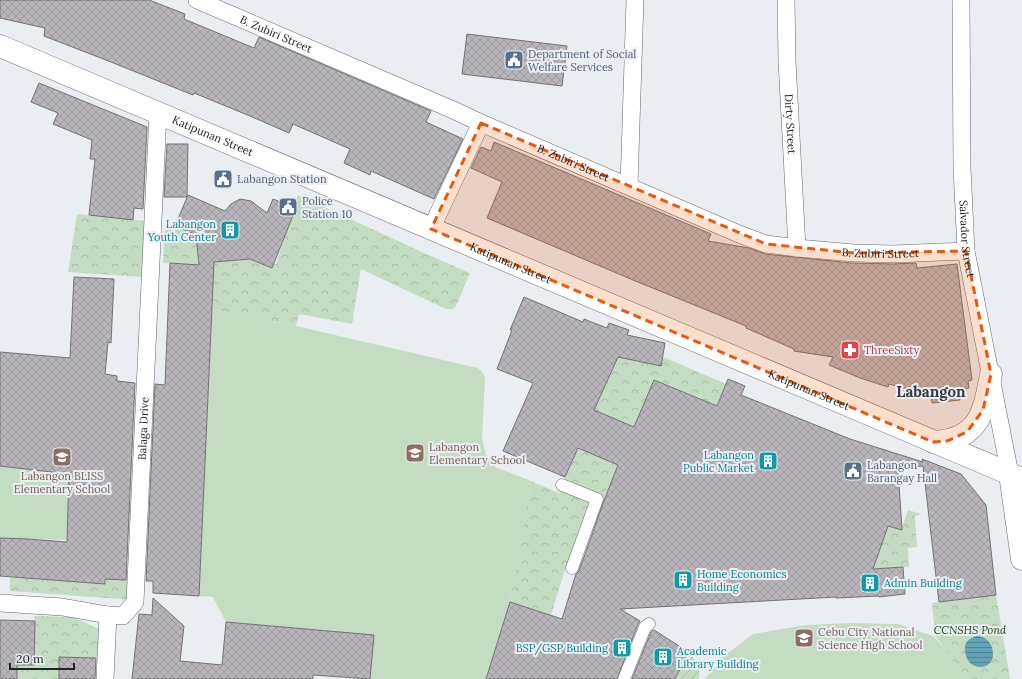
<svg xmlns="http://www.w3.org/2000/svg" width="1022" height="679" viewBox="0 0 1022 679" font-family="Lora,serif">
  <defs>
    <pattern id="forest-crowns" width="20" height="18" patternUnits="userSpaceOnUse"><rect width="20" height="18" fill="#c4dcc2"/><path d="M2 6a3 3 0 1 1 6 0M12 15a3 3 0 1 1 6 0" fill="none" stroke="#a8bca7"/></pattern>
    <pattern id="garden-furrows" width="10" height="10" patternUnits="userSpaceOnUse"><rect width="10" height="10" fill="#c4dcc2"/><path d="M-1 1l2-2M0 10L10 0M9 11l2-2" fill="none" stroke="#a8bca7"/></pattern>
    <pattern id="water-rules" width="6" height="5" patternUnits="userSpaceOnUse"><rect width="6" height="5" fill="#63a3b6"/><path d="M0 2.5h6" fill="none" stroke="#518494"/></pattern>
    <pattern id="building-cross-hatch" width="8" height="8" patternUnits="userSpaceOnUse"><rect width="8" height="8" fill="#b8b5ba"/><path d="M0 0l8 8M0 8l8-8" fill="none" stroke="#9e9ba0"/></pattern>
  </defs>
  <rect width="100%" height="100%" fill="#eaeef3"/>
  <g fill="#c4dcc2">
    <polygon points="212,309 296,326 478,368 483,373 485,378 482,439 486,455 495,467 531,481 510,602 486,679 370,679 374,635 226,622 213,597 199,596"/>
    <polygon points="0,466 69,474 67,540 28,539 25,583 10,582 11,538 0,538"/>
    <polygon points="850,623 898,624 933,636 962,668 965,679 705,679 724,656 753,634 806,625"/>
  </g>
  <g fill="url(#forest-crowns)">
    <polygon points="298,195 431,256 470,273 456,306 452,309 446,309 361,269 352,324 299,314 296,326 212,309 214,266 163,263 165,225 175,226 196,235 199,263 250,259 276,264"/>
    <polygon points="77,214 146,221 143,277 68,272"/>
    <polygon points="568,316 726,384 667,531 879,550 888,526 901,530 908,510 922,514 915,516 917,547 908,548 909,567 835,571 633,558 702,393 699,398 654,380 611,484 580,562 625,579 621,591 626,609 601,679 618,582 566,566 551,615 510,602 531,481 559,493 594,410"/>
    <polygon points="25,578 105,584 106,579 134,580 134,600 10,591 10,582 25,583"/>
    <polygon points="996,595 1010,679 965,679 963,673 935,636 932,603"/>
    <polygon points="34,616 73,617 99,629 98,658 60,657 59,679 17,679 17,665 34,665 35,621"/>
  </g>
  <path fill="url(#garden-furrows)" d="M690 653C695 661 701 668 699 679H675L679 670Z"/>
  <path fill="url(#water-rules)" d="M976 636C986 636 993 643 993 654 994 671 966 673 965 650 964 642 969 639 976 636Z"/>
  <g fill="url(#building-cross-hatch)" stroke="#737075">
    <polygon points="0,0 149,0 185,14 184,19 254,48 259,37 431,111 426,122 463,139 434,199 371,171 370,175 344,163 350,149 293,124 289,133 250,116 194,93 193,95 111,62 44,36 45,28 0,18"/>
    <polygon points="467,34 567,46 562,86 462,74"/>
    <polygon points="39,83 147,127 143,209 134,208 133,220 89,215 95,159 90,159 92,140 53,124 58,113 31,102"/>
    <polygon points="494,142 711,234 708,241 749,248 765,254 851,263 893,264 916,263 917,268 957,264 972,380 968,381 969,388 959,390 960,400 932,403 931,395 889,384 888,387 860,378 829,365 833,357 794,351 794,349 746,328 746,326 633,280 487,218 502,182 471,168 481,147 491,151"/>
    <polygon points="167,144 188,144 187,197 164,197"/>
    <polygon points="188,195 225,211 231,204 240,199 251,201 267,213 273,199 296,208 272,268 250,259 214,262 199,596 153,593 153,581 146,581 155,384 165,385 170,263 199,265 196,235 175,226"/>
    <polygon points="74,277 114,279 111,343 108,342 105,374 117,376 117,381 135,383 126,580 105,579 105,584 0,576 0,538 27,539 67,542 69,474 0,466 0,352 70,358"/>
    <polygon points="524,297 583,322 584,319 607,328 609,323 629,330 627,335 665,343 661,366 618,357 594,410 634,427 654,380 717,406 728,379 745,386 741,395 850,439 923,462 922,459 961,474 986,505 996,595 939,602 923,466 898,468 902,530 888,526 873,569 903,567 905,594 879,597 879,596 836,598 836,597 620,609 640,621 638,624 617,679 486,679 510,602 562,619 576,574 579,571 604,501 618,465 578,448 565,477 503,451 533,383 497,369 512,330 510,330"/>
    <polygon points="153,598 184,626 180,661 222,665 226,622 374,635 370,679 313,675 313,679 132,679 139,614 152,615"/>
    <polygon points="0,620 35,621 34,665 17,665 17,679 0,679"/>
    <polygon points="654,630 690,653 679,671 675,679 632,679 651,632"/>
    <polygon points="59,657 96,658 95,679 59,679"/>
  </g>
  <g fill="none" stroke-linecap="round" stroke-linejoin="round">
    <g stroke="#64686c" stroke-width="13">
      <g id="pedestrian">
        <polyline points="562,485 597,499 572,568"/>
        <polyline points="624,679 645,627 649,624"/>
      </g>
    </g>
    <g stroke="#64686c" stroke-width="18">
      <g id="minor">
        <path id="s1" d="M197 0 451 109 481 123 739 234 766 244 797 248 854 253 893 254 966 251"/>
        <path id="s2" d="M786 0 787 61 797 248"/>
        <path id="s3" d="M961 0 962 168 966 251 1010 474"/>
        <polyline points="629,186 635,0"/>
        <polyline points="431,229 481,123"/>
        <path id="s4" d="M0 603 62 607 108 615 123 616 135 602 158 113"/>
        <polyline points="105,679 108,615"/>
      </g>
    </g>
    <g stroke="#64686c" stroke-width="23">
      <g id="secondary">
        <path id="s5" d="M0 46C341 189 680 337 1022 479"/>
        <path d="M933 442C979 440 984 413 991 374"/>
        <polyline points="1010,474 1022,559"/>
      </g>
    </g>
    <use href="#pedestrian" stroke="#fff" stroke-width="12"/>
    <use href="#minor" stroke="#fff" stroke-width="17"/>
    <use href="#secondary" stroke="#fff" stroke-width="22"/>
  </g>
  <path fill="#e8590c" fill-opacity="0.2" stroke="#e8590c" stroke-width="3" stroke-dasharray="8 5" stroke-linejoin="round" d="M481 123 766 244 854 253 966 251 991 374 983 410 967 432 947 441 933 442 431 229Z"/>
  <defs>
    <g id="civic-square" transform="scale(1)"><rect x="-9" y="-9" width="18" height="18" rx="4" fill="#5c6f8a" stroke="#eaeef3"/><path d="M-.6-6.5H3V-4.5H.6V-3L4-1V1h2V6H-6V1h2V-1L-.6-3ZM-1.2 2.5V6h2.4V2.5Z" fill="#fff"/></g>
    <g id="building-square" transform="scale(1)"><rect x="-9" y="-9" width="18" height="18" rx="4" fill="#0f9aa8" stroke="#eaeef3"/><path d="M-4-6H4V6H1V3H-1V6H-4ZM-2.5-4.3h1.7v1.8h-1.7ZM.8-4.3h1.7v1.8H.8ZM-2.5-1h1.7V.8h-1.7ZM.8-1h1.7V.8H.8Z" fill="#fff"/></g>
    <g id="pharmacy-square" transform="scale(1)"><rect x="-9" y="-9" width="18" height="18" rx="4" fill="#e0444e" stroke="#eaeef3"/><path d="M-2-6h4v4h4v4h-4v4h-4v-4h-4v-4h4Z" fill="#fff"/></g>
    <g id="school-square" transform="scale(1)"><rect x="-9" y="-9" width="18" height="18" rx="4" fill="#8d6e63" stroke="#eaeef3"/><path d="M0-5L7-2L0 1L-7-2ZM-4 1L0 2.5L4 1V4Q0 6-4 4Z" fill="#fff"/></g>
  </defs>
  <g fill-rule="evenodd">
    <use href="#civic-square" x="514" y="60"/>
    <use href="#civic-square" x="223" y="179"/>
    <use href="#civic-square" x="288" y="207"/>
    <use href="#building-square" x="230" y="230"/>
    <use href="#pharmacy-square" x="850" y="350"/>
    <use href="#school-square" x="415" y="453"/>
    <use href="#school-square" x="62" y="457"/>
    <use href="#building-square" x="768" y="461"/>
    <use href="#civic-square" x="853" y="471"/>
    <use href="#building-square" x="683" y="580"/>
    <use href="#building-square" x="870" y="583"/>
    <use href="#school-square" x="804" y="638"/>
    <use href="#building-square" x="622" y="648"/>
    <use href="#building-square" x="663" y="657"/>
  </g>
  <g text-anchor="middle" stroke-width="4" stroke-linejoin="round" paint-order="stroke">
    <g font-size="11" fill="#212324" stroke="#eaeef3">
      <text dy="4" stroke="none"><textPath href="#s1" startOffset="86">B. Zubiri Street</textPath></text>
      <text dy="4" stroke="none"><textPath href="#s2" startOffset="124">Dirty Street</textPath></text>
      <text dy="4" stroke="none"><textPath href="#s5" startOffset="231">Katipunan Street</textPath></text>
      <text dy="4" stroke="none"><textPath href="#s1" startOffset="410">B. Zubiri Street</textPath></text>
      <text dy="4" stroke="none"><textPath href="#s3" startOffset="239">Salvador Street</textPath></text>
      <text dy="4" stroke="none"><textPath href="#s1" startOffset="734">B. Zubiri Street</textPath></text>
      <text dy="4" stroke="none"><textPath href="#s5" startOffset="555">Katipunan Street</textPath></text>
      <text dy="4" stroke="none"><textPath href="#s5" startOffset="879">Katipunan Street</textPath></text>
      <text dy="4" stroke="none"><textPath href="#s4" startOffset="316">Balaga Drive</textPath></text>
    </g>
    <g font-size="11" fill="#4e5e75" stroke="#eaeef3" text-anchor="start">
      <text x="528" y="58">Department of Social<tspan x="528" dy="13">Welfare Services</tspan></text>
      <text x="237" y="183">Labangon Station</text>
      <text x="302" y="205">Police<tspan x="302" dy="13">Station 10</tspan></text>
      <text x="867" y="469">Labangon<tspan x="867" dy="13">Barangay Hall</tspan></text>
    </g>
    <g font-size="11" fill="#0d838f" stroke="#eaeef3" text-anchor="end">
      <text x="216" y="228">Labangon<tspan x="216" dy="13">Youth Center</tspan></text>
      <text x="754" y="459">Labangon<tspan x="754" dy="13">Public Market</tspan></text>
      <text x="697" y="578" text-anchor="start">Home Economics<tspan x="697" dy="13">Building</tspan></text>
      <text x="884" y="587" text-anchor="start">Admin Building</text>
      <text x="608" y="652">BSP/GSP Building</text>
      <text x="677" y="655" text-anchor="start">Academic<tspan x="677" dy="13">Library Building</tspan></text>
    </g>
    <g font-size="11" fill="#be3a42" stroke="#eaeef3" text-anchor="start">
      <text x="864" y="354">ThreeSixty</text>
    </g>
    <g font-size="11" fill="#785e54" stroke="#eaeef3" text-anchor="start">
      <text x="429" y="451">Labangon<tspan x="429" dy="13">Elementary School</tspan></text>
      <text x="62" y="480" text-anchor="middle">Labangon BLISS<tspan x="62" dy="13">Elementary School</tspan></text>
      <text x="818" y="636">Cebu City National<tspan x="818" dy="13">Science High School</tspan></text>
    </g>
    <g font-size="11" font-style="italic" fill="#124811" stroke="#eaeef3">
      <text x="970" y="634">CCNSHS Pond</text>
    </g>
    <g font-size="15" font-weight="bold" fill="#383c3f" stroke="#eaeef3">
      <text x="931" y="397">Labangon</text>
    </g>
  </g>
  <path d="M10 663v6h64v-6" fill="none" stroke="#212324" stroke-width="2"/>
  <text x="16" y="663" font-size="12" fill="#212324" stroke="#eaeef3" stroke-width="3" paint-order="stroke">20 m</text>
</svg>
